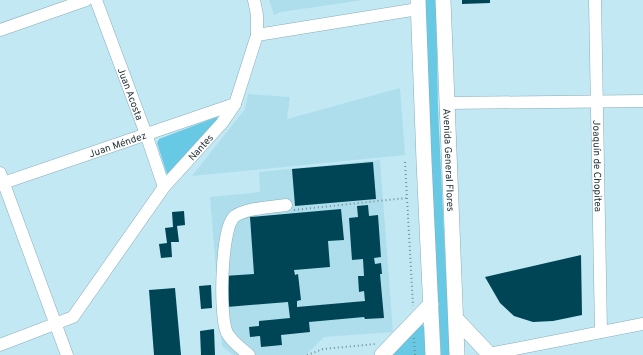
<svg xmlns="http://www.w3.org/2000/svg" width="643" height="355" viewBox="0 0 643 355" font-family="Overpass,sans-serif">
  <rect width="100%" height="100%" fill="#c2e8f4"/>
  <g fill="#aedeec">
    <polygon points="269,0 363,0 281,12 274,15"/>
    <polygon points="400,88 405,155 192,176 245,109 248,94 290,97 287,119"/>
    <polygon points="380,160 393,332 324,337 306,355 233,355 222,346 210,197 260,192 259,172"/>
  </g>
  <g fill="#68c9e5">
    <polygon points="425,0 436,0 438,109 450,355 441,355 436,271"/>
    <polygon points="217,117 218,120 167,174 157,143 159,139"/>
    <polygon points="422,324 425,329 425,355 390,355"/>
  </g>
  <g fill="#004555">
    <polygon points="462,0 490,0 490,3 462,4"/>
    <polygon points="373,162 376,199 295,206 292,169"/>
    <polygon points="368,205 369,216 378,215 381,257 374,258 375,264 381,263 382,274 380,274 384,318 365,319 364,317 309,322 310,332 281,335 282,345 261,347 260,336 250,337 249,327 259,326 259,321 290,318 288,302 227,307 224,276 254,274 250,217 341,209 344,240 328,241 330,267 294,270 295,275 298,274 301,300 297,301 297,307 365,301 364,291 359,292 358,276 364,276 363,259 352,260 349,218 358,217 357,206"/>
    <polygon points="184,211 185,225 177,226 179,242 171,242 172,257 161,258 159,244 167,243 165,228 173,227 172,212"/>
    <polygon points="581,255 582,315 553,321 533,322 514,316 500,303 485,277"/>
    <polygon points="211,285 212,308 201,309 199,286"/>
    <polygon points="175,288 181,355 154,355 149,290"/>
    <polygon points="214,329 215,355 201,355 200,331"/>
  </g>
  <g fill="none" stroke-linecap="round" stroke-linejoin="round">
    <g stroke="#88adb9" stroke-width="13">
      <g id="minor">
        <path id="s1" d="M96 0 146 134 164 187"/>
        <path id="s2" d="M595 0 601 332"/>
        <polyline points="0,30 86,0"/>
        <polyline points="257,35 418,9"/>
        <polyline points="447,103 643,101"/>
        <polyline points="0,173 67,355"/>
        <path id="s3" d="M0 184 235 104"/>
        <path id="s4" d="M0 345 73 317 164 187 222 123 235 104 257 35V15L254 0"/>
        <polyline points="489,354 643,324"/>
        <path d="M249 355C242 349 232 342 227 333 219 317 221 233 233 218 242 208 273 207 286 205"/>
      </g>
    </g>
    <g stroke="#88adb9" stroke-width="16">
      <g id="major">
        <polyline points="418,0 424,161 433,355"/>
        <path id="s5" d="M443 0 457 355"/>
        <polyline points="456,319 490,355"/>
        <polyline points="382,355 431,304"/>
      </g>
    </g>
    <g stroke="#748f97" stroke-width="2" stroke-dasharray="1 3" stroke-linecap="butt">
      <polyline points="405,162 413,306"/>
      <polyline points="294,210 406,198"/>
      <polyline points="414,338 415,355"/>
      <polyline points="307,355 323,349 376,344"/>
    </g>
    <use href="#minor" stroke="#fff" stroke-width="12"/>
    <use href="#major" stroke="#fff" stroke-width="15"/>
  </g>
  <g text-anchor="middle" stroke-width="4" stroke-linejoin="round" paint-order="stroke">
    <g font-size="10" fill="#26353a" stroke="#c2e8f4">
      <text dy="4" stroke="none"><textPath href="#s1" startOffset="100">Juan Acosta</textPath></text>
      <text dy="4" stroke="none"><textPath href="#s3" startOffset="124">Juan Méndez</textPath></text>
      <text dy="4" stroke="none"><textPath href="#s4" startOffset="291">Nantes</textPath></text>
      <text dy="4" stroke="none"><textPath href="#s5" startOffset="160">Avenida General Flores</textPath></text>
      <text dy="4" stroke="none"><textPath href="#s2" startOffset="166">Joaquín de Chopitea</textPath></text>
    </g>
  </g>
</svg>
